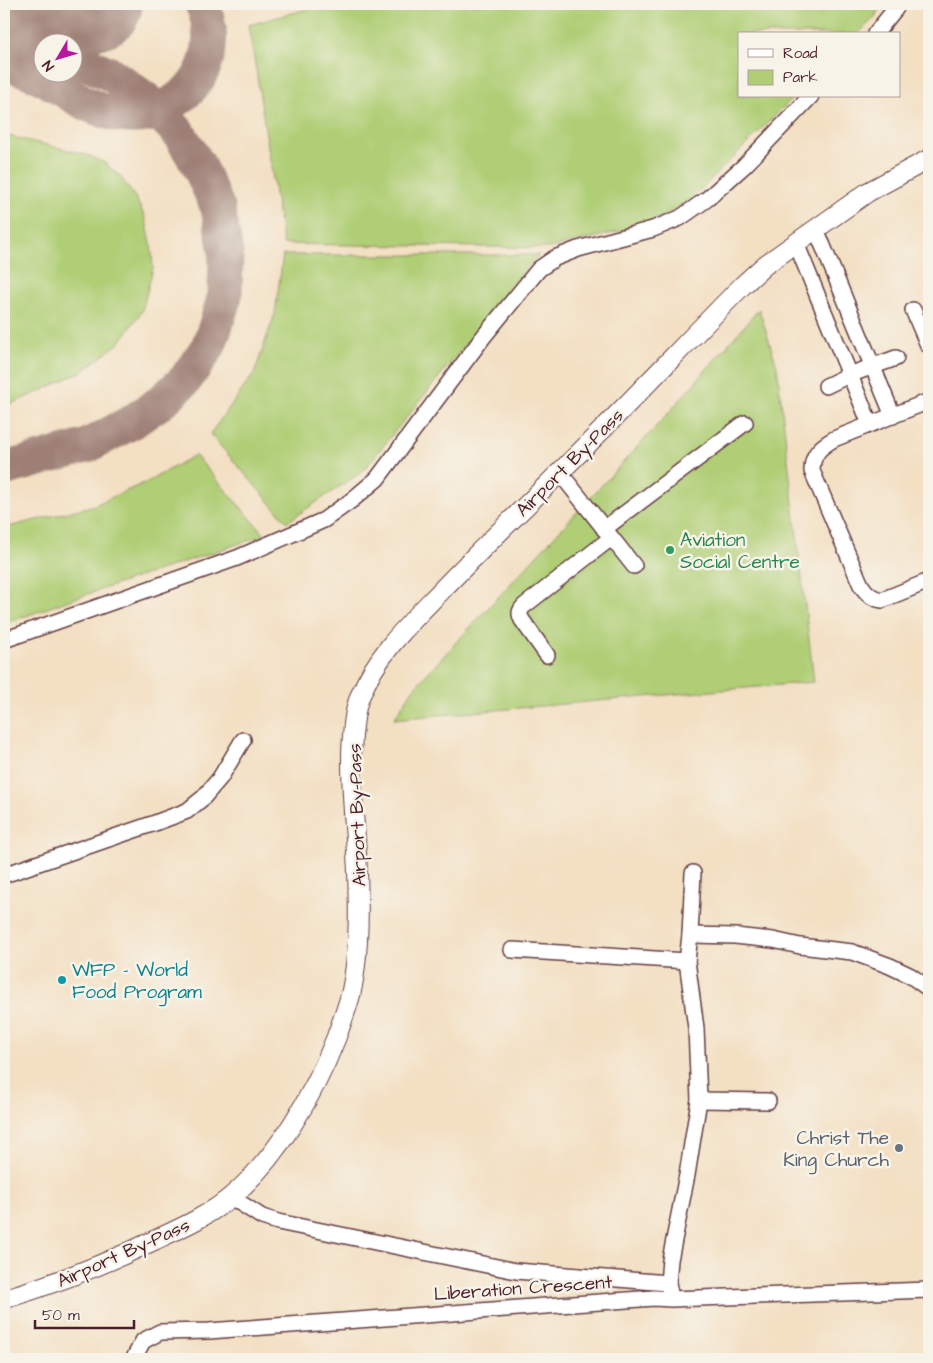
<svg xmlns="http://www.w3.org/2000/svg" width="933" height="1363" viewBox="0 0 933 1363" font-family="'Architects Daughter',sans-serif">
  <rect width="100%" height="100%" fill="#f7f3e8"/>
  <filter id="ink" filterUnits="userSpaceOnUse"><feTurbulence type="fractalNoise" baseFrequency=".02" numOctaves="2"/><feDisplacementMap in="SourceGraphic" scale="10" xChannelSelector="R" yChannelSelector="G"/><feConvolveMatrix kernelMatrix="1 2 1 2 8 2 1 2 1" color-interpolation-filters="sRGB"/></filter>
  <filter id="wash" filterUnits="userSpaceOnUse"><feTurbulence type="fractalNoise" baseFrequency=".0096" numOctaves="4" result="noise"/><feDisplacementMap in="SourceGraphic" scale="20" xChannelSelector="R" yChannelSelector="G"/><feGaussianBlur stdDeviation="1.12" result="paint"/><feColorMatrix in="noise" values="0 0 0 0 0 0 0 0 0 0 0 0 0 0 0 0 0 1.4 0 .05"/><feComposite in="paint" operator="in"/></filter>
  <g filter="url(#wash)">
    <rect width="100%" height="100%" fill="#f3dfc2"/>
    <g fill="#afce75" stroke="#7c7650">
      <polygon points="325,4 881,4 875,17 858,34 739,34 739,96 795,96 692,198 661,218 626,230 550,248 283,244 249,25"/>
      <polygon points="4,135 85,154 105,163 119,175 135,197 145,217 151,243 153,268 142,311 119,343 83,371 45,389 4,407"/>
      <polygon points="283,255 539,255 517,279 495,308 363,471 287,522 210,434 254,374 275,314"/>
      <polygon points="759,309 777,366 814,682 394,719 413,689 665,417"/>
      <polygon points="195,455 265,535 64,602 4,624 4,528 92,506 149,481"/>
    </g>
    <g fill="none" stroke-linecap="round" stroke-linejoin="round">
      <g stroke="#9e7f76" stroke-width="35">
        <polyline points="4,27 44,4"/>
        <polyline points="4,44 33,46 42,48"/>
        <path d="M4 64C20 67 36 74 50 82 58 86 65 91 73 96 101 113 135 126 166 107 179 99 191 90 199 77 212 54 213 27 202 4"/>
        <polyline points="4,469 87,446 132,422 161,402 185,380 208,347 216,325 225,295 226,253 218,208 198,164 178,132 147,100 112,75 72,57"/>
      </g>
      <polyline stroke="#9e7f76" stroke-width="89" points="4,30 98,4"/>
    </g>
  </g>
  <g filter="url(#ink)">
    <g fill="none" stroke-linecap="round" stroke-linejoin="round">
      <g stroke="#633c42" stroke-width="18">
        <g id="minor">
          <polyline points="875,34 896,8 896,4"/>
          <polyline points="816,229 893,416"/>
          <polyline points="796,243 870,424"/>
          <polyline points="913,310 928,345"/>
          <polyline points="826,386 849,375 896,358"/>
          <path d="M929 401 834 439C820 447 812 454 812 471L861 585C866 593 872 599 882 600L929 581"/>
          <polyline points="560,473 634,566"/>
          <polyline points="604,529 745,423"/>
          <polyline points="4,640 237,558 324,520 352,500 377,479 484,336 539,269 555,258 578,249 653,229 680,218 707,199 744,166 811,96"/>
          <path d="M547 655 522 620C519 614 519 611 524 606L611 538"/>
          <polyline points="4,875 155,823 187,811 203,798 220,778 243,740"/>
          <polyline points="690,935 735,936 773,940 800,946 852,952 890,966 911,976 929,989"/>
          <polyline points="512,950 687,961"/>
          <polyline points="699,1100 768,1101"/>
          <polyline points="231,1197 262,1217 278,1222 516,1271 668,1283"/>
          <polyline points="670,1293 668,1283 670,1260 687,1175 699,1100 696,1028 687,961 690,935 693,873"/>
          <polyline points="135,1359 135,1356 143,1341 160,1332 209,1331 654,1298 671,1299 929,1290"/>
        </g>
      </g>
      <g stroke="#633c42" stroke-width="21">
        <path id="major" d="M4 1299C56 1283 106 1264 155 1240 181 1228 210 1215 232 1196 278 1157 314 1094 336 1038 341 1024 347 1009 351 993 358 960 359 926 358 892 358 842 349 793 352 743 353 728 354 711 360 696 376 656 408 625 438 594 477 553 518 514 558 474 621 412 681 348 743 285L765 265 868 192 929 159"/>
      </g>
      <use href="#minor" stroke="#fff" stroke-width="15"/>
      <use href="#major" stroke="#fff" stroke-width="19"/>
    </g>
  </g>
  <circle fill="#2e9e5b" stroke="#f7f3e8" stroke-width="2" cx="670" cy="550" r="5"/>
  <circle fill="#0f9aa8" stroke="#f7f3e8" stroke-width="2" cx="62" cy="980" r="5"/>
  <circle fill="#6b7280" stroke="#f7f3e8" stroke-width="2" cx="899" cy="1148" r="5"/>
  <g text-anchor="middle" stroke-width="5" stroke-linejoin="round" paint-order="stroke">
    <g font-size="19" fill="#4a1f2b" stroke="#f7f3e8">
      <text transform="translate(569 462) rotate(-45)" y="7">Airport By-Pass</text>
      <text transform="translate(356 815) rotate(-92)" y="7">Airport By-Pass</text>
      <text transform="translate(123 1252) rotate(-24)" y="7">Airport By-Pass</text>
      <text transform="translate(523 1287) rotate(-4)" y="7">Liberation Crescent</text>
    </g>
    <g font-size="19" fill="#27864d" stroke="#f7f3e8" text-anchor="start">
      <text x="680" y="546">Aviation<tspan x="680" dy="22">Social Centre</tspan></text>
    </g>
    <g font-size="19" fill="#0d838f" stroke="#f7f3e8" text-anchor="start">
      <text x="72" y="976">WFP - World<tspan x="72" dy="22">Food Program</tspan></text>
    </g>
    <g font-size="19" fill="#5b616d" stroke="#f7f3e8" text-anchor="end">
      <text x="889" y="1144">Christ The<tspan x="889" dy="22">King Church</tspan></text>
    </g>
  </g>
  <rect width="933" height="1363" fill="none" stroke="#f7f3e8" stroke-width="20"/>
  <rect x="738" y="32" width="162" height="65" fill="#f7f3e8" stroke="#b29e9c"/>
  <rect x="748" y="49" width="25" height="8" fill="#ffffff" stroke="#b29e9c"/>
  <text x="783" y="58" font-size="15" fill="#4a1f2b">Road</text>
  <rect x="748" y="70" width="25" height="15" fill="#afce75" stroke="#b29e9c"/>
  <text x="783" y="82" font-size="15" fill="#4a1f2b">Park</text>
  <g transform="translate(58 58) rotate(232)"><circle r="24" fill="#f7f3e8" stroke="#b29e9c"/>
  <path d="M0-4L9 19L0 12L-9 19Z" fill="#b5179e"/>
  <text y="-8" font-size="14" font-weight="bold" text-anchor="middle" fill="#4a1f2b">N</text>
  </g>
  <path d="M35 1320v8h99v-8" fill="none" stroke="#4a1f2b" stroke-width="2.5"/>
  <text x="42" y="1320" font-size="15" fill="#4a1f2b" stroke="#f7f3e8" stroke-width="4" paint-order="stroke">50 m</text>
</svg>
